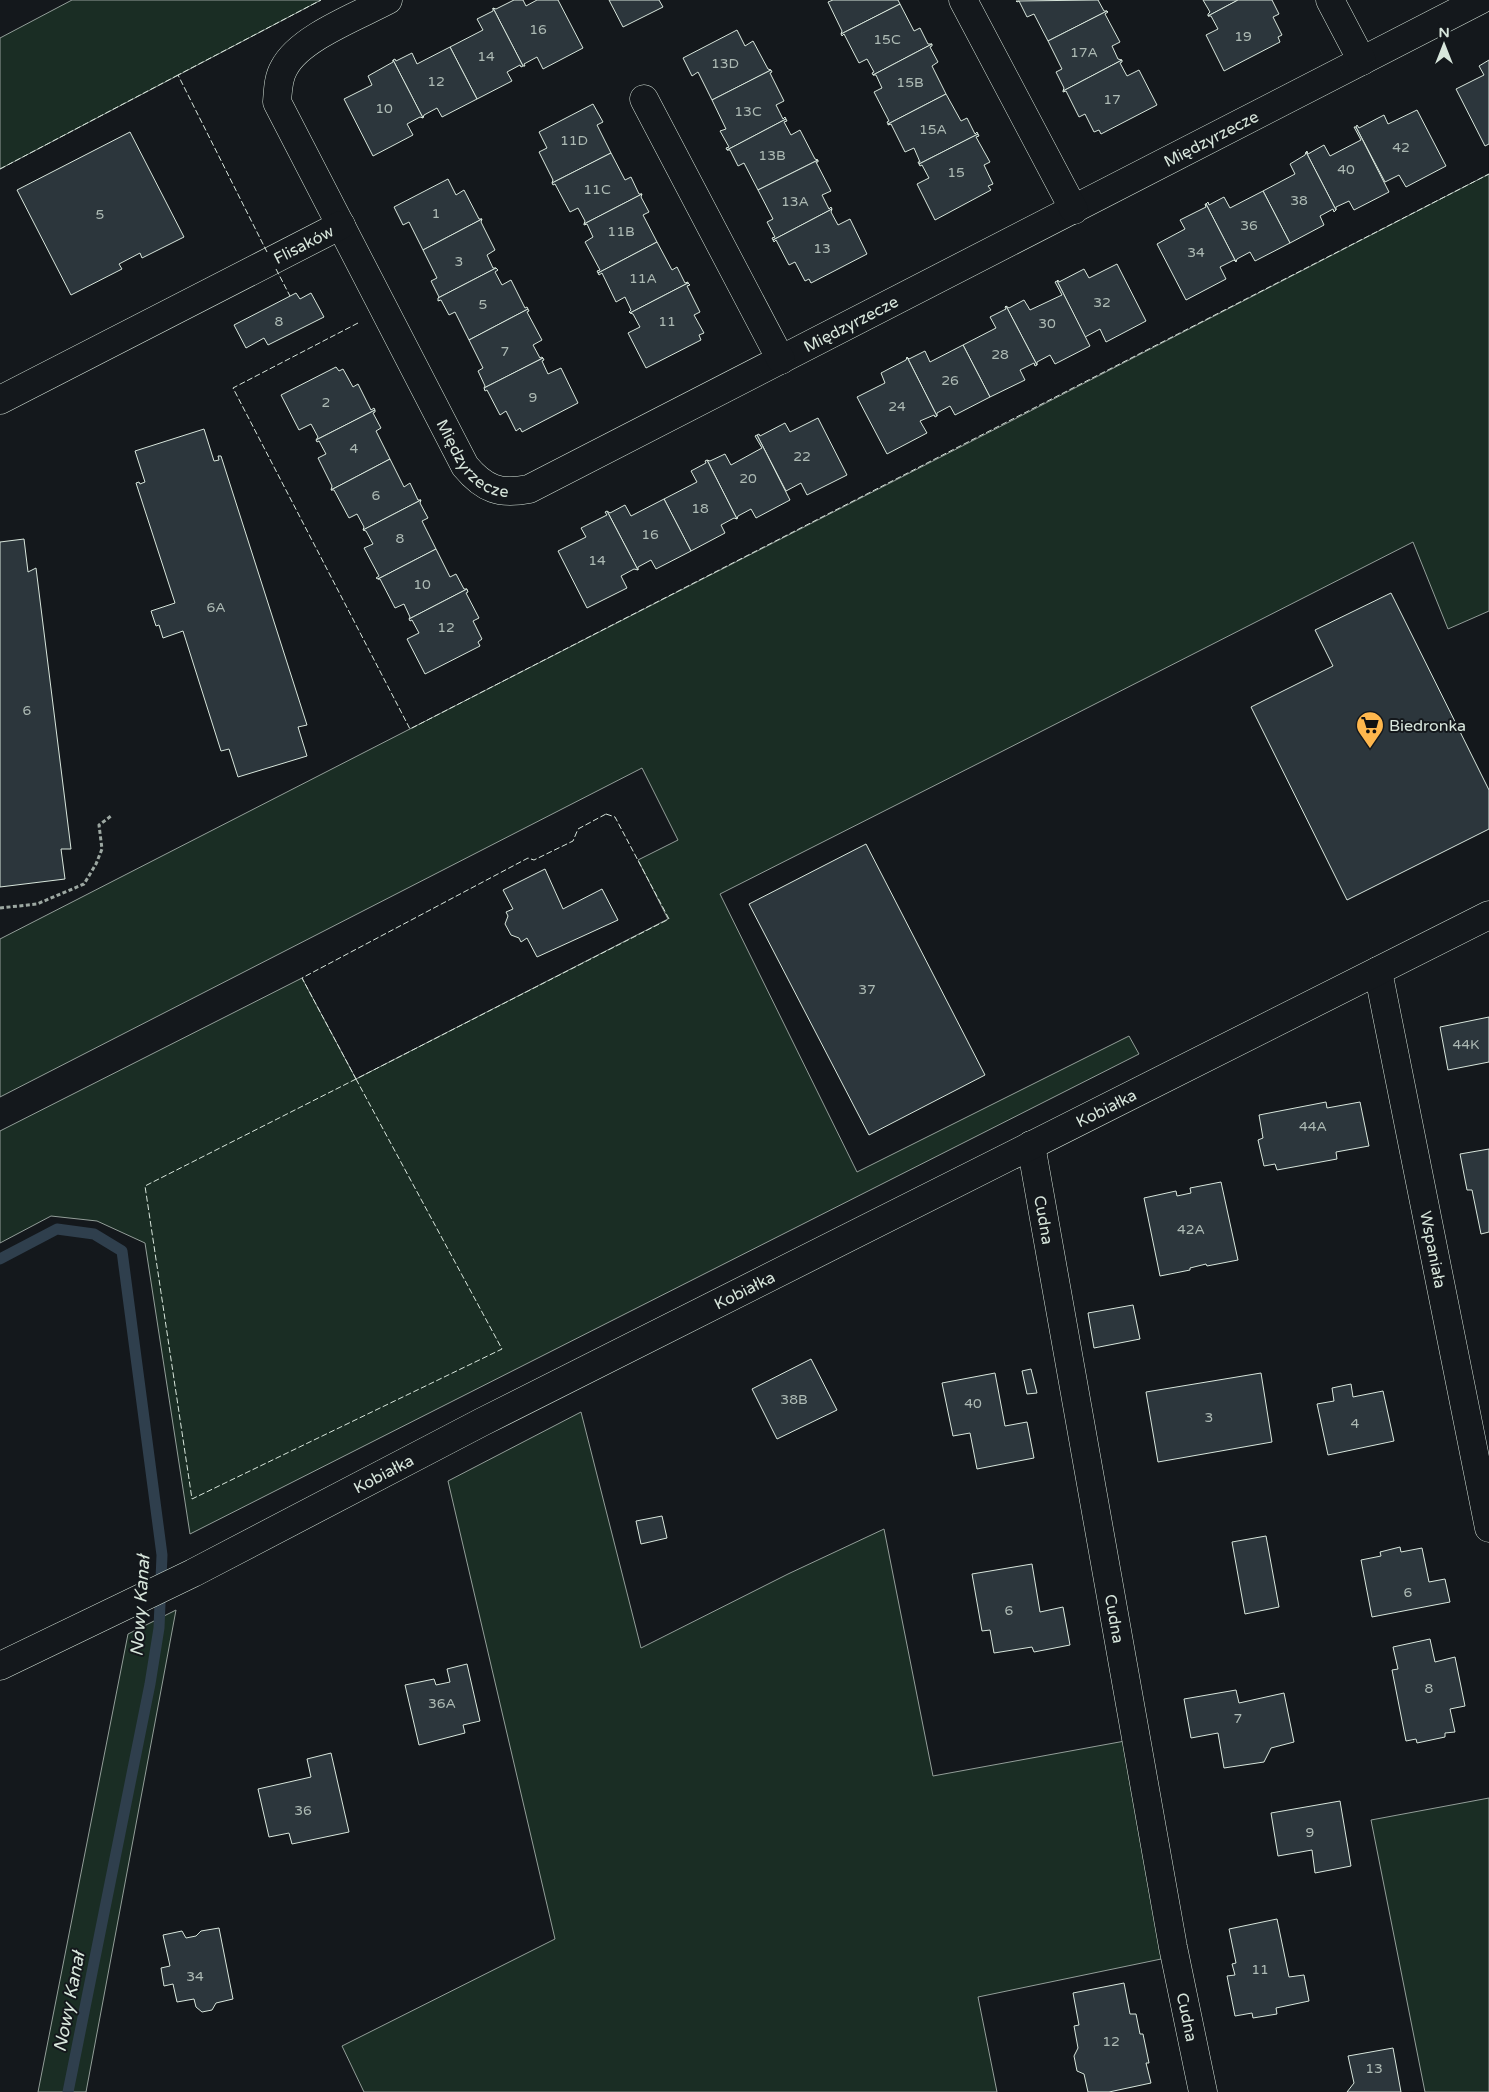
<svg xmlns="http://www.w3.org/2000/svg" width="1489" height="2092" viewBox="0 0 1489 2092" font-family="'Varela Round',sans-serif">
  <rect width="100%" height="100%" fill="#14181c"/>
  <g fill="#1a2d24" stroke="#939e99">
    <polygon points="72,0 321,0 0,169 0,38"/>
    <polygon points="1489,174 1489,611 1448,629 1413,542 991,757 720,894 857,1172 1129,1036 1139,1054 190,1534 145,1243 97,1221 51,1216 0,1243 0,1131 302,978 356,1079 668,919 638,860 678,840 642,768 0,1097 0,939 1013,420"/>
    <polygon points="581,1412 641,1648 788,1574 884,1529 933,1776 1125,1741 1166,1958 978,1997 997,2092 364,2092 342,2046 555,1939 448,1481"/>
    <polygon points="176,1610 86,2092 38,2092 128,1634"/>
    <polygon points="1489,1798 1489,2092 1425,2092 1371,1820"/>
  </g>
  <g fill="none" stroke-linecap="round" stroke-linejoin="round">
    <polyline stroke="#2f3f4d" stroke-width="11" points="0,1259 57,1229 94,1234 122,1251 162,1555 159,1628 150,1684 68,2092"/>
  </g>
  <g fill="#2c363c" stroke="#d8e6dc">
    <polygon points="514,0 523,0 526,6 537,0 558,0 583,48 543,69 537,57 524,64 525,66 523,66 493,8 496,9"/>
    <polygon points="609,0 659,0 663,7 623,27"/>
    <polygon points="833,0 898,0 900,4 841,34 842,31 828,2"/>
    <polygon points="1098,0 1104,11 1107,11 1048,41 1034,14 1027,17 1019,1 1017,2 1016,1"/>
    <polygon points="1203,0 1238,0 1208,16 1208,14 1210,12"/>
    <polygon points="1238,0 1272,0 1279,14 1273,17 1282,35 1278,37 1280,42 1224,71 1206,35 1218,29 1211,16 1208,16"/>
    <polygon points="900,4 914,31 920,28 928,44 932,44 873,75 872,73 874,72 867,59 859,63 844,34 842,36 841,34"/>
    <polygon points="493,8 523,66 521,67 520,65 507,72 512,81 477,99 450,47 483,30 477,19 493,11"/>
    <polygon points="1107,11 1108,12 1105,14 1120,42 1112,46 1118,59 1122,60 1063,91 1064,88 1056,72 1062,69 1048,41"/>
    <polygon points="737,30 745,46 753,41 768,69 771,70 712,100 698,72 692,76 683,58"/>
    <polygon points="932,44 932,46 930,47 938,62 932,66 946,94 888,124 887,122 889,121 874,92 882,88 876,75 873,75"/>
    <polygon points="450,47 477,99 442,117 437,108 424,115 423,118 393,60 395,59 396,61 412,53 417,64"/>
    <polygon points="393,60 423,118 420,117 407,124 413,135 373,156 344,99 372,85 368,76 393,62"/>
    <polygon points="1122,60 1122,62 1120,63 1127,76 1139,70 1157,105 1101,134 1099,130 1094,132 1085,114 1079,117 1066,91 1063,92 1063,91"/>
    <polygon points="1489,60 1489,144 1485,146 1456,89 1484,75 1479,66"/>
    <polygon points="771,70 772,72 770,73 784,101 776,105 783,119 785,117 786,119 727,150 726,148 729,147 720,131 726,129 712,100"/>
    <polygon points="946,94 961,121 967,118 975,134 977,132 978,134 919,164 918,162 920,162 914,148 905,152 891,124 888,125 888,124"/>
    <polygon points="593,104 603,122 597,125 611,153 552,183 553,180 539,152 547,148 539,132"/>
    <polygon points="1417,110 1446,166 1406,187 1399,175 1385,182 1356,127 1357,125 1359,128 1384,115 1388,124"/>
    <polygon points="786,119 787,121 784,122 791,135 800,130 815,159 818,160 758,190 744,163 738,166 730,150 727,150"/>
    <polygon points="1354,127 1356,127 1389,192 1354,210 1349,201 1336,207 1336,210 1306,152 1307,151 1308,154 1324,145 1330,156 1361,140"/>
    <polygon points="130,132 184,237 142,258 140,253 119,264 122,269 71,295 17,190"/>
    <polygon points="978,134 979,136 976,137 990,162 984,165 993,184 988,186 991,190 935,220 917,184 929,178 922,165 920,166 919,164"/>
    <polygon points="1306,152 1336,210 1334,212 1333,209 1320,216 1324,225 1290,243 1263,191 1295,174 1290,164 1305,155"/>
    <polygon points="611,153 625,180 631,177 639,194 642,194 584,224 585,221 578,208 570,212 555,184 553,185 552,183"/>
    <polygon points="818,160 818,162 816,162 831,191 822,195 829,209 831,207 832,209 773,240 772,238 775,237 767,222 773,219 758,190"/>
    <polygon points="448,179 456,195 464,190 479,219 482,219 423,250 409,222 403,225 394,207"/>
    <polygon points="1263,191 1290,243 1255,261 1250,252 1237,259 1236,262 1206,204 1208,202 1209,205 1224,197 1230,208"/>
    <polygon points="642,194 641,197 649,212 643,215 657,242 598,273 597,271 600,270 585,242 593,237 587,224 584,225 584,224"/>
    <polygon points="1205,204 1206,204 1236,262 1234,260 1220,267 1226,279 1186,300 1157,244 1185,229 1180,220 1206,207"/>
    <polygon points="832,209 831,212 838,225 850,219 867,254 811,283 809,279 805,281 795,262 789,265 776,240 774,242 773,240"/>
    <polygon points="482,219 481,222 495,250 487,255 493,268 496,268 438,298 439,297 431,281 437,278 423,250"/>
    <polygon points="657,242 672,270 677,267 685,283 688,282 688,283 630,313 629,312 631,310 625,297 616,302 602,273 599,275 598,273"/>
    <polygon points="1117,264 1146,321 1106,342 1100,329 1085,337 1057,281 1058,280 1059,282 1084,269 1089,278"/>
    <polygon points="496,268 498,270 495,272 502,285 511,280 525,308 527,307 528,309 469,340 455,312 449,315 441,300 438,301 438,298"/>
    <polygon points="1057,281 1090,346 1055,364 1050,355 1037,362 1037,365 1006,306 1009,308 1024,300 1030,310 1062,295 1055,282"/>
    <polygon points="688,283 690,285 687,286 700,312 694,315 704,333 699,335 701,340 646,368 628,333 640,327 633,314 630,313"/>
    <polygon points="296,293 300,299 311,293 324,317 268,345 264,338 246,348 234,325"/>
    <polygon points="1006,306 1037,365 1035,366 1034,363 1020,370 1025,380 990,397 963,345 996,328 990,317 1006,309 1005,307"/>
    <polygon points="528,309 529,311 527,312 542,340 533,345 540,358 542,357 543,358 484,388 485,386 478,371 483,368 469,340"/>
    <polygon points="963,345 990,397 955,415 950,406 937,413 937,416 907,357 909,359 925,351 930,362"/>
    <polygon points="907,357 937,416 935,417 934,415 920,421 927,433 887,454 857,397 885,383 881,373 906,360"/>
    <polygon points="543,358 544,360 542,361 548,374 561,368 578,403 522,432 520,428 516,431 506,411 500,415 487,390 485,391 484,388"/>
    <polygon points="336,367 339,371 343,369 353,387 358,384 371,410 374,408 375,410 316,440 318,437 311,424 299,430 281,395"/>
    <polygon points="375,410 375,412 373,413 381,428 376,431 390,459 331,490 332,486 318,458 326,454 319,441 317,442 316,440"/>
    <polygon points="818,418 847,475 807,495 801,483 786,491 757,435 759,434 760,436 785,423 790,432"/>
    <polygon points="204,429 214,461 219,460 218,456 221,456 307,725 298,727 307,756 238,777 229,749 221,751 183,631 163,638 159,625 156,626 151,611 175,603 136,483 139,482 140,484 145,482 135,451"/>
    <polygon points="757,435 790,500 756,518 751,509 738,516 737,519 707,460 710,461 725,454 731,465 762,448 755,436"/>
    <polygon points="390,459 404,487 410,483 418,500 421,500 363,530 364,527 357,514 349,518 334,490 331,490"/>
    <polygon points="707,460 737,519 734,518 721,525 725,533 691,551 664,499 697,482 691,471 706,463 705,461"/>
    <polygon points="664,499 691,551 656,569 651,560 638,567 638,570 607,511 610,513 625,505 631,516"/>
    <polygon points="421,500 420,503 428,518 422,521 436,549 378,579 376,578 379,576 364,548 373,544 366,531 363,530"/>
    <polygon points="607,511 638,570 634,569 621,576 627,588 587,608 558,551 586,537 581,528 607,515 605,512"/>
    <polygon points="24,539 28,572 36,568 71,849 61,849 65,879 0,887 0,542"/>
    <polygon points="436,549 450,577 456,574 464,589 467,589 409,619 410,617 404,604 395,608 380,579 378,579"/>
    <polygon points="467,589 468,592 466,593 479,618 473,621 482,639 478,642 480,646 425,674 407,639 419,633 412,620 410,621 409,619"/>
    <polygon points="1391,593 1489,790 1489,829 1347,900 1251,707 1333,666 1315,630"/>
    <polygon points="866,844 985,1075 869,1135 749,904"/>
    <polygon points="545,869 563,909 602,889 618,920 537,957 527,938 521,942 519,938 511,935 505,924 508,916 506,912 513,909 503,890"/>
    <polygon points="1489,1017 1489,1062 1448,1070 1440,1027"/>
    <polygon points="1326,1102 1327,1108 1360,1102 1369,1146 1336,1152 1337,1159 1277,1170 1275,1164 1264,1166 1258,1140 1263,1138 1259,1115"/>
    <polygon points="1489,1149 1489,1232 1481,1234 1472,1190 1467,1190 1460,1154"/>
    <polygon points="1221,1182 1238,1260 1207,1266 1206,1264 1190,1268 1190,1270 1160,1276 1144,1198 1176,1191 1177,1196 1191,1193 1190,1188"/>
    <polygon points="1133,1305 1140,1339 1094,1348 1088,1313"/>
    <polygon points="811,1359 837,1410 777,1439 752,1389"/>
    <polygon points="1031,1369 1037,1393 1027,1394 1022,1371"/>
    <polygon points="995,1373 1005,1426 1027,1422 1034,1458 977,1469 970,1433 953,1436 942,1383"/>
    <polygon points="1261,1373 1272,1442 1158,1462 1146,1392"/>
    <polygon points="1351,1384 1353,1397 1383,1391 1394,1441 1328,1455 1317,1404 1334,1401 1332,1388"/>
    <polygon points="662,1516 667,1538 641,1544 636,1521"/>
    <polygon points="1266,1536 1279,1607 1245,1614 1232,1542"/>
    <polygon points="1400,1547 1401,1552 1422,1548 1429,1582 1445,1579 1450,1602 1372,1617 1361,1560 1381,1556 1380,1552"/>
    <polygon points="1032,1564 1040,1612 1063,1607 1070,1645 1034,1652 1032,1647 994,1653 990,1630 982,1631 972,1574"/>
    <polygon points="1430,1639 1435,1662 1455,1657 1465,1706 1450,1709 1455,1732 1445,1733 1445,1737 1417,1743 1416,1739 1406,1741 1392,1670 1398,1669 1393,1647"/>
    <polygon points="467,1664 480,1721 463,1725 465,1733 419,1745 405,1685 434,1679 436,1685 450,1682 447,1669"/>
    <polygon points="1236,1690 1239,1703 1284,1693 1294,1742 1271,1748 1264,1762 1224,1768 1218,1733 1191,1738 1184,1699"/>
    <polygon points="331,1753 349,1832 292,1844 289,1833 269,1837 258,1789 311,1777 307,1759"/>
    <polygon points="1340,1801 1351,1866 1315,1873 1312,1850 1278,1856 1271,1813"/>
    <polygon points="1277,1919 1289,1977 1304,1975 1309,2001 1276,2008 1277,2014 1253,2018 1252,2013 1235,2016 1227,1976 1235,1975 1232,1964 1236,1963 1229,1929"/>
    <polygon points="219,1928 233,1999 216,2003 212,2010 202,2012 196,2007 194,1999 177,2002 173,1984 164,1986 161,1968 170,1966 163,1935 182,1931 186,1938 196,1936 201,1931"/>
    <polygon points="1124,1983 1130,2014 1136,2014 1140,2034 1143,2034 1149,2063 1146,2063 1151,2083 1109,2092 1088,2092 1084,2074 1077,2071 1074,2056 1078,2048 1074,2026 1079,2025 1073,1993"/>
    <polygon points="1393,2048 1401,2092 1347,2092 1354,2083 1348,2056"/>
  </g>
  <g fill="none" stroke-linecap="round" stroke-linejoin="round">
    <g stroke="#d8e6dc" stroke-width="29">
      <g id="minor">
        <path id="s1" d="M388 0C358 16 299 38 284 68 278 78 278 90 277 102L465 466C484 489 500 495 529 489L1480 0"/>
        <polyline points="963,0 1074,210"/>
        <polyline points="1330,0 1362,61"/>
        <polyline points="644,99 781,360"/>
        <path id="s2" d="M0 400 341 225"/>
        <path id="s3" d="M1378 971 1489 1528"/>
        <path id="s4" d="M1031 1145 1173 1947 1203 2092"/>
      </g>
    </g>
    <g stroke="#d8e6dc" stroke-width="29">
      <g id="tertiary">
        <path id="s5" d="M0 1666 193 1573 482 1422 1489 915"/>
      </g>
    </g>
    <polyline stroke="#9da8a2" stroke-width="3" stroke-dasharray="4 2.5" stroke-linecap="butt" points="0,908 37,904 84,884 96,864 102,849 99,825 111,816"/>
    <use href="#minor" stroke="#14181c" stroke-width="28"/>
    <use href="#tertiary" stroke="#14181c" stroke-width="28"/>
    <g stroke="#d8e6dc" stroke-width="1" stroke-dasharray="6 2.5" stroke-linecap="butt">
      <polyline points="0,169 178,75"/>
      <polyline points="267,252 178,75 321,0"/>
      <polyline points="276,269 290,296"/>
      <polyline points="358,323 233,388 410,729 1489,174"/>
      <polygon points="606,814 615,817 669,919 356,1079 302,978 528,858 534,860 573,841 578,829"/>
      <polygon points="356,1079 502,1349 192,1499 145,1186"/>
    </g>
  </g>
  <defs>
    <g id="supermarket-pin" transform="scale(1.4375)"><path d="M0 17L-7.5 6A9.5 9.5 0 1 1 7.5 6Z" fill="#ffb74d" stroke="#14181c"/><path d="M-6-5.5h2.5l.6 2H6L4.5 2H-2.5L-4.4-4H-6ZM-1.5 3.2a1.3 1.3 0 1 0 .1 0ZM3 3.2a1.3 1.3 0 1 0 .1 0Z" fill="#111"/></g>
  </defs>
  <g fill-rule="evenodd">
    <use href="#supermarket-pin" x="1370" y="725"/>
  </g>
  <g text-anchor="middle" stroke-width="4" stroke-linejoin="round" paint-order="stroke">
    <g font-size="14" fill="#adbab4">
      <text x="538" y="34">16</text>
      <text x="1243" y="41">19</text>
      <text x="887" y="44">15C</text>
      <text x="1084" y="57">17A</text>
      <text x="486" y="61">14</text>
      <text x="725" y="68">13D</text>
      <text x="436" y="86">12</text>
      <text x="910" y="87">15B</text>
      <text x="1112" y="104">17</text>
      <text x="384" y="113">10</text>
      <text x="748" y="116">13C</text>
      <text x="933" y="134">15A</text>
      <text x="574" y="145">11D</text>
      <text x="1401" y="152">42</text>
      <text x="772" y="160">13B</text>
      <text x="1346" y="174">40</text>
      <text x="956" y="177">15</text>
      <text x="597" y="194">11C</text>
      <text x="1299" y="205">38</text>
      <text x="795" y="206">13A</text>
      <text x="436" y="218">1</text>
      <text x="100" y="219">5</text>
      <text x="1249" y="230">36</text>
      <text x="621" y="236">11B</text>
      <text x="822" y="253">13</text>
      <text x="1196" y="257">34</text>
      <text x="459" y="266">3</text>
      <text x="643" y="283">11A</text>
      <text x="1102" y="307">32</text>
      <text x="483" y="309">5</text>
      <text x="279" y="326">8</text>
      <text x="667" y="326">11</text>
      <text x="1047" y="328">30</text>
      <text x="505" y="356">7</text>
      <text x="1000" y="359">28</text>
      <text x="950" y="385">26</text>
      <text x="533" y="402">9</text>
      <text x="326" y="407">2</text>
      <text x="897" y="411">24</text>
      <text x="354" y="453">4</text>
      <text x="802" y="461">22</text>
      <text x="748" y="483">20</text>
      <text x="376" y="500">6</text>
      <text x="700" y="513">18</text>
      <text x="650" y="539">16</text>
      <text x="400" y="543">8</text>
      <text x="597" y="565">14</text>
      <text x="422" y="589">10</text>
      <text x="216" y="612">6A</text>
      <text x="446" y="632">12</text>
      <text x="27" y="715">6</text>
      <text x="867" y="994">37</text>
      <text x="1466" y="1049">44K</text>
      <text x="1313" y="1131">44A</text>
      <text x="1191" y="1234">42A</text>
      <text x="794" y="1404">38B</text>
      <text x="973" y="1408">40</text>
      <text x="1209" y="1422">3</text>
      <text x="1355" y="1428">4</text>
      <text x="1408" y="1597">6</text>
      <text x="1009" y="1615">6</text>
      <text x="1429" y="1693">8</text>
      <text x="442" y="1708">36A</text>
      <text x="1238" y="1723">7</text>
      <text x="303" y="1815">36</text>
      <text x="1310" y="1837">9</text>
      <text x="1260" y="1974">11</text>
      <text x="195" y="1981">34</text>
      <text x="1111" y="2046">12</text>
      <text x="1374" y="2073">13</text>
    </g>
    <g font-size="16" fill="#d8e6dc" stroke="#14181c">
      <text dy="6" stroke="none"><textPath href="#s1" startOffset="1410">Międzyrzecze</textPath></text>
      <text dy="6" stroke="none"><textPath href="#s2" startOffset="341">Flisaków</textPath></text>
      <text dy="6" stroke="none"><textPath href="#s1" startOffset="1005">Międzyrzecze</textPath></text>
      <text dy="6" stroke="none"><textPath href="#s1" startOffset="571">Międzyrzecze</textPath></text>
      <text dy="6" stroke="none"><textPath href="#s5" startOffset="1239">Kobiałka</textPath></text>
      <text dy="6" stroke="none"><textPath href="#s4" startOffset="76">Cudna</textPath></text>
      <text dy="6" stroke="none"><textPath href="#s3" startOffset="284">Wspaniała</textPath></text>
      <text dy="6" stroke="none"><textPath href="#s5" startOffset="834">Kobiałka</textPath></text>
      <text dy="6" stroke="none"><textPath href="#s5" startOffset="429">Kobiałka</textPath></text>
      <text dy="6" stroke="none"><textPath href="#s4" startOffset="481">Cudna</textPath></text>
      <text dy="6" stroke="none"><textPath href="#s4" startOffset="886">Cudna</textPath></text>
    </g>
    <g font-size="16" fill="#d8e6dc" stroke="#14181c" text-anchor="start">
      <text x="1389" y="731">Biedronka</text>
    </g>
    <g font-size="18" font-style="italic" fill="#d8e6dc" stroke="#14181c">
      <text transform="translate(140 1606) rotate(-86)" y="6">Nowy Kanał</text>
      <text transform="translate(69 2002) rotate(-79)" y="6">Nowy Kanał</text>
    </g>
  </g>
  <g transform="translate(1444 45)" stroke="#14181c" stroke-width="4" paint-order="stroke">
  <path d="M0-4L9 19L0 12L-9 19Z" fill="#d8e6dc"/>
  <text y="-8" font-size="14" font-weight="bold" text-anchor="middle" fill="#d8e6dc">N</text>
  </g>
</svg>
